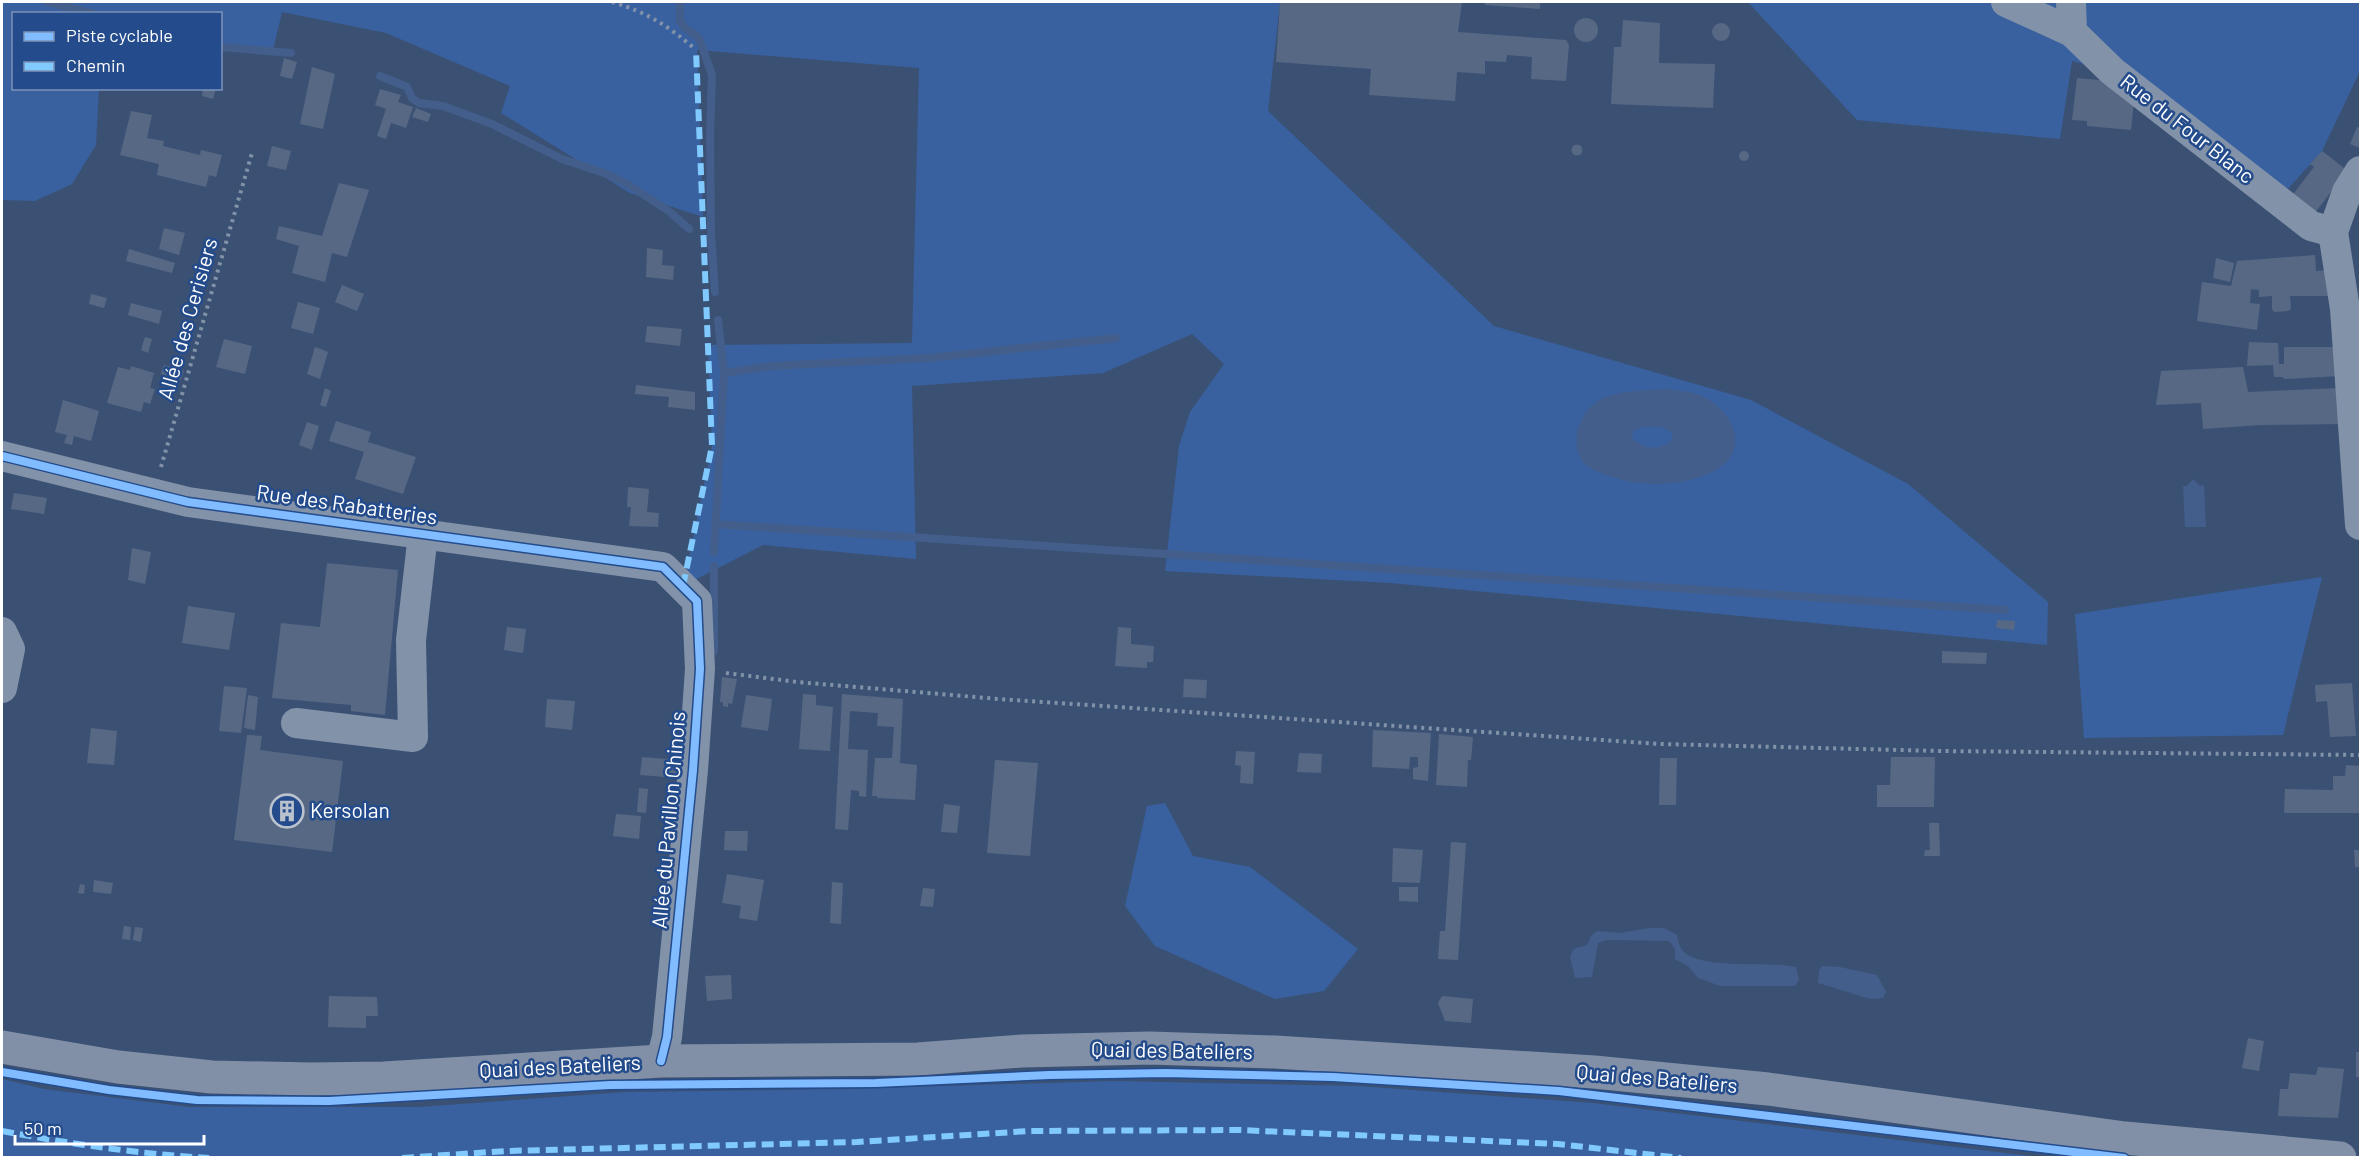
<svg xmlns="http://www.w3.org/2000/svg" width="2362" height="1159" viewBox="0 0 2362 1159" font-family="Barlow,sans-serif">
  <rect width="100%" height="100%" fill="#3b5174"/>
  <g fill="#3961a0">
    <polygon points="2,2 1280,2 1268,111 1494,326 1751,400 1908,484 2048,602 2047,645 1391,583 1165,571 1179,446 1190,412 1224,364 1192,334 1103,373 912,386 916,559 763,545 683,586 712,446 708,345 912,343 919,68 697,50 703,217 630,193 501,113 510,86 386,33 282,12 272,54 221,49 220,14 14,14 14,88 99,89 96,145 72,184 35,201 2,200"/>
    <polygon points="1748,2 2360,2 2360,71 2322,151 2278,200 2112,71 2072,61 2060,139 1857,120"/>
    <polygon points="2322,577 2283,735 2084,738 2075,614"/>
    <polygon points="1165,803 1193,856 1250,867 1358,949 1324,991 1275,999 1155,946 1125,906 1147,806"/>
    <polygon points="2,1079 44,1089 189,1107 419,1107 626,1092 847,1089 1113,1081 1358,1086 1593,1103 2039,1157 2,1158"/>
  </g>
  <g fill="#435e8b" fill-rule="evenodd">
    <path d="M1668 389C1678 391 1690 391 1700 395 1735 410 1754 454 1710 473 1677 488 1636 487 1603 474 1595 471 1585 466 1581 459 1568 436 1584 403 1609 396 1628 390 1648 390 1668 389ZM1642 427H1662L1671 432 1673 439C1661 451 1644 450 1632 438L1633 431Z"/>
    <polygon points="2193,479 2200,486 2204,485 2206,527 2185,527 2183,486 2187,486"/>
    <path d="M1649 928H1664L1677 935C1678 942 1681 952 1688 955 1714 969 1765 961 1796 967L1799 979 1795 986H1720L1698 978 1688 966 1675 959V949L1669 941 1606 940 1598 943 1592 977 1575 978 1570 957 1573 949 1587 945 1591 936 1597 931 1620 933Z"/>
    <polygon points="1822,966 1840,967 1877,975 1886,992 1883,998 1870,999 1818,983 1819,971"/>
  </g>
  <g fill="none" stroke-linecap="round" stroke-linejoin="round">
    <g stroke="#435e8b" stroke-width="8">
      <polyline points="47,2 94,14"/>
      <polyline points="680,2 680,21 685,28 699,38 712,75 710,136 711,235 715,292"/>
      <polyline points="220,47 291,53"/>
      <polyline points="380,76 407,87 412,98 419,103 443,106 492,124 562,159 607,174 629,185 670,212 689,229"/>
      <polyline points="718,320 724,373 772,366 928,358 1116,338"/>
      <polyline points="715,524 2005,610"/>
      <polyline points="714,552 724,373"/>
      <polyline points="714,651 714,566"/>
    </g>
  </g>
  <g fill="#576884">
    <polygon points="1280,2 1462,2 1458,32 1566,40 1569,45 1566,81 1531,79 1532,57 1507,55 1506,62 1485,61 1485,74 1457,72 1455,101 1369,95 1371,69 1276,62"/>
    <polygon points="1485,2 1540,2 1540,9 1485,5"/>
    <circle cx="1586" cy="30" r="12"/>
    <polygon points="1623,20 1660,23 1659,63 1715,64 1713,108 1611,104 1614,47 1621,47"/>
    <circle cx="1721" cy="32" r="9"/>
    <polygon points="284,58 297,62 292,79 280,76"/>
    <polygon points="312,67 335,74 323,129 300,124"/>
    <polygon points="2077,78 2110,81 2134,101 2131,130 2087,126 2087,121 2072,120"/>
    <polygon points="203,88 216,88 213,99 202,96"/>
    <polygon points="380,89 401,95 398,102 413,107 406,128 391,123 386,139 377,136 386,109 375,105"/>
    <polygon points="416,108 431,114 428,122 412,117"/>
    <polygon points="131,111 152,115 147,138 164,141 163,146 200,155 201,150 222,155 216,177 209,175 206,187 157,175 159,164 120,155"/>
    <polygon points="2357,127 2360,128 2360,148 2350,144"/>
    <circle cx="1577" cy="150" r="5.5"/>
    <polygon points="272,146 291,151 286,170 267,166"/>
    <circle cx="1744" cy="156" r="5"/>
    <polygon points="2322,151 2344,168 2341,179 2314,214 2291,197 2314,167 2310,164"/>
    <polygon points="339,183 369,190 347,257 332,253 325,282 292,273 299,246 276,239 279,226 322,236"/>
    <polygon points="164,228 185,233 179,255 159,249"/>
    <polygon points="647,248 663,250 662,265 674,266 673,280 646,277"/>
    <polygon points="129,249 175,263 172,273 126,261"/>
    <polygon points="2315,255 2316,271 2329,270 2332,296 2290,296 2291,309 2288,311 2274,312 2272,309 2272,296 2259,297 2259,290 2251,289 2250,303 2260,304 2257,330 2197,321 2202,282 2231,286 2237,261"/>
    <polygon points="2216,258 2234,263 2230,282 2213,278"/>
    <polygon points="342,285 364,294 357,311 335,302"/>
    <polygon points="91,294 107,298 104,308 89,304"/>
    <polygon points="298,302 320,308 313,334 291,328"/>
    <polygon points="131,303 162,311 159,324 128,315"/>
    <polygon points="647,326 682,329 680,346 645,342"/>
    <polygon points="145,337 152,339 148,353 141,350"/>
    <polygon points="224,339 252,346 245,374 216,367"/>
    <polygon points="2249,342 2278,343 2279,364 2284,364 2284,347 2339,347 2340,376 2284,379 2283,377 2274,377 2273,365 2247,366"/>
    <polygon points="315,347 328,352 320,379 307,374"/>
    <polygon points="164,365 184,371 181,380 161,374"/>
    <polygon points="131,366 154,373 150,388 155,389 150,404 144,402 141,412 107,403 118,367 130,370"/>
    <polygon points="2243,367 2248,392 2341,388 2344,424 2261,425 2203,429 2201,403 2156,405 2161,371"/>
    <polygon points="636,385 695,392 695,410 668,407 669,397 635,394"/>
    <polygon points="325,388 331,391 326,407 320,405"/>
    <polygon points="63,400 99,411 91,441 74,436 72,445 64,443 67,435 55,432"/>
    <polygon points="336,421 371,432 368,442 416,457 403,494 355,479 364,452 329,441"/>
    <polygon points="307,422 319,426 312,450 299,445"/>
    <polygon points="628,487 649,489 647,512 659,513 658,527 629,526 631,507 627,507"/>
    <polygon points="14,493 47,498 44,514 11,509"/>
    <polygon points="132,548 151,552 145,584 128,580"/>
    <polygon points="327,563 398,570 385,715 351,711 351,705 272,698 281,623 320,627"/>
    <polygon points="188,606 235,613 229,650 182,643"/>
    <polygon points="1997,620 2015,621 2014,630 1996,628"/>
    <polygon points="507,627 526,629 523,653 504,650"/>
    <polygon points="1118,627 1131,628 1131,644 1154,646 1153,662 1147,662 1147,668 1115,666"/>
    <polygon points="1942,651 1987,653 1986,664 1942,663"/>
    <polygon points="722,677 737,679 732,704 728,703 728,707 723,706 723,702 720,702"/>
    <polygon points="1184,679 1207,680 1206,698 1183,697"/>
    <polygon points="2352,683 2356,736 2330,737 2327,701 2316,702 2315,685"/>
    <polygon points="224,686 247,688 241,733 219,731"/>
    <polygon points="803,694 816,695 816,705 833,707 830,751 799,749"/>
    <polygon points="842,694 903,699 900,763 917,765 915,800 877,798 877,796 872,796 875,758 892,758 894,727 877,726 878,713 850,711 848,749 868,750 866,797 859,796 859,791 851,790 848,830 835,829"/>
    <polygon points="248,695 258,697 255,730 244,728"/>
    <polygon points="746,695 772,699 768,731 741,727"/>
    <polygon points="547,699 575,701 572,730 545,727"/>
    <polygon points="91,728 117,731 114,765 87,763"/>
    <polygon points="1373,730 1431,733 1428,781 1413,779 1413,768 1418,767 1418,757 1410,757 1409,769 1372,767"/>
    <polygon points="1439,734 1473,737 1471,760 1468,760 1467,787 1436,785"/>
    <polygon points="247,735 262,736 260,750 343,761 332,852 234,840"/>
    <polygon points="1236,751 1255,752 1253,784 1240,783 1241,766 1235,765"/>
    <polygon points="1299,753 1322,754 1321,773 1297,772"/>
    <polygon points="642,757 679,760 678,778 640,775"/>
    <polygon points="1891,757 1935,757 1934,807 1877,807 1877,785 1890,785"/>
    <polygon points="1660,758 1677,758 1676,805 1659,805"/>
    <polygon points="995,760 1038,763 1030,856 987,853"/>
    <polygon points="2346,765 2360,766 2360,813 2284,813 2285,789 2333,790 2333,776 2345,776"/>
    <polygon points="639,788 648,789 646,813 637,812"/>
    <polygon points="944,804 960,806 957,833 941,832"/>
    <polygon points="616,814 641,816 639,839 613,836"/>
    <polygon points="1929,823 1939,823 1940,856 1924,856 1925,850 1930,850"/>
    <polygon points="725,831 748,831 747,851 724,850"/>
    <polygon points="1451,842 1466,843 1458,960 1438,959 1440,931 1445,931"/>
    <polygon points="1393,848 1423,850 1420,883 1392,882"/>
    <polygon points="2354,850 2360,850 2360,867 2355,867"/>
    <polygon points="727,874 764,880 757,921 739,918 741,906 722,903"/>
    <polygon points="94,880 113,883 111,894 93,892"/>
    <polygon points="832,882 843,883 841,924 830,923"/>
    <polygon points="80,884 85,885 84,894 78,893"/>
    <polygon points="1399,887 1418,887 1418,902 1399,901"/>
    <polygon points="923,888 935,889 933,907 920,906"/>
    <polygon points="124,926 131,927 130,940 122,939"/>
    <polygon points="135,927 143,928 141,942 133,940"/>
    <polygon points="731,975 732,999 707,1001 705,976"/>
    <polygon points="329,996 377,997 378,1016 366,1016 366,1028 328,1027"/>
    <polygon points="1442,996 1473,999 1471,1023 1445,1021 1438,1003"/>
    <polygon points="2248,1038 2264,1041 2259,1071 2242,1068"/>
    <rect x="2356" y="1052" width="4" height="25"/>
    <polygon points="2318,1067 2344,1069 2338,1118 2278,1116 2280,1089 2288,1089 2290,1073 2316,1075"/>
  </g>
  <g fill="none" stroke-linecap="round" stroke-linejoin="round">
    <g stroke="#8292a8" stroke-width="4" stroke-dasharray="3 4.5" stroke-linecap="butt">
      <path d="M612 2C647 12 670 27 696 50"/>
      <polyline points="161,467 252,153"/>
      <polyline points="726,673 797,682 999,699 1661,744 1939,751 2360,755"/>
    </g>
    <g stroke="#8292a8" stroke-width="30">
      <polyline points="2006,2 2072,32"/>
      <polyline points="2071,2 2072,32 2112,71 2311,226 2333,232"/>
      <polyline points="2360,171 2347,192 2333,232 2345,309 2360,525"/>
      <polyline points="2,456 188,502 663,567 697,601 700,669 693,770 667,1037 661,1061"/>
      <polyline points="2,632 10,649 2,688"/>
      <polyline points="296,723 413,737 411,640 423,534"/>
    </g>
    <polyline stroke="#8190a7" stroke-width="33" points="2,1047 118,1067 212,1077 312,1079 384,1078 661,1061 918,1059 1022,1051 1150,1048 1275,1052 1594,1072 1768,1089 2125,1138 2340,1158"/>
    <g stroke="#80caff" stroke-width="6" stroke-dasharray="12 6" stroke-linecap="butt">
      <polyline points="683,586 712,446 696,50"/>
      <path d="M2 1131C71 1144 139 1154 209 1158"/>
      <polyline points="402,1158 506,1151 857,1142 1029,1131 1239,1130 1558,1144 1681,1158"/>
    </g>
    <g stroke="#244b8b" stroke-width="11">
      <g id="cycleway">
        <polyline points="2,456 188,502 663,567 697,601 700,669 693,770 667,1037 661,1061"/>
        <polyline points="2,1072 109,1090 197,1100 329,1101 610,1085 876,1083 1049,1075 1165,1073 1333,1077 1559,1091 2124,1158"/>
      </g>
    </g>
    <use href="#cycleway" stroke="#80bcff" stroke-width="8"/>
  </g>
  <defs>
    <g id="building-ring" transform="scale(1.725)"><circle r="9.5" fill="#244b8b" stroke="#bac2ce" stroke-width="1.5"/><path d="M-4-6H4V6H1V3H-1V6H-4ZM-2.5-4.3h1.7v1.8h-1.7ZM.8-4.3h1.7v1.8H.8ZM-2.5-1h1.7V.8h-1.7ZM.8-1h1.7V.8H.8Z" fill="#bac2ce"/></g>
  </defs>
  <g fill-rule="evenodd">
    <use href="#building-ring" x="287" y="811"/>
  </g>
  <g text-anchor="middle" stroke-width="5" stroke-linejoin="round" paint-order="stroke">
    <g font-size="21" fill="#fff" stroke="#244b8b">
      <text transform="translate(2187 129) rotate(38)" y="7">Rue du Four Blanc</text>
      <text transform="translate(188 319) rotate(-74)" y="7">Allée des Cerisiers</text>
      <text transform="translate(347 505) rotate(8)" y="7">Rue des Rabatteries</text>
      <text transform="translate(669 820) rotate(-85)" y="7">Allée du Pavillon Chinois</text>
      <text transform="translate(1172 1051) rotate(1)" y="7">Quai des Bateliers</text>
      <text transform="translate(560 1067) rotate(-3)" y="7">Quai des Bateliers</text>
      <text transform="translate(1657 1079) rotate(5)" y="7">Quai des Bateliers</text>
    </g>
    <g font-size="21" fill="#fff" stroke="#244b8b" text-anchor="start">
      <text x="310" y="818">Kersolan</text>
    </g>
  </g>
  <rect width="2362" height="1159" fill="none" stroke="#ffffff" stroke-width="6"/>
  <rect x="12" y="12" width="210" height="78" fill="#244b8b" stroke="#7c93b9" stroke-width="1.5"/>
  <rect x="24" y="32" width="30" height="9" fill="#80bcff" stroke="#7c93b9" stroke-width="1.5"/>
  <text x="66" y="42" font-size="18" fill="#ffffff">Piste cyclable</text>
  <rect x="24" y="62" width="30" height="9" fill="#80caff" stroke="#7c93b9" stroke-width="1.5"/>
  <text x="66" y="72" font-size="18" fill="#ffffff">Chemin</text>
  <path d="M15 1135v9h189v-9" fill="none" stroke="#ffffff" stroke-width="3"/>
  <text x="24" y="1135" font-size="18" fill="#ffffff" stroke="#244b8b" stroke-width="4.5" paint-order="stroke">50 m</text>
</svg>
